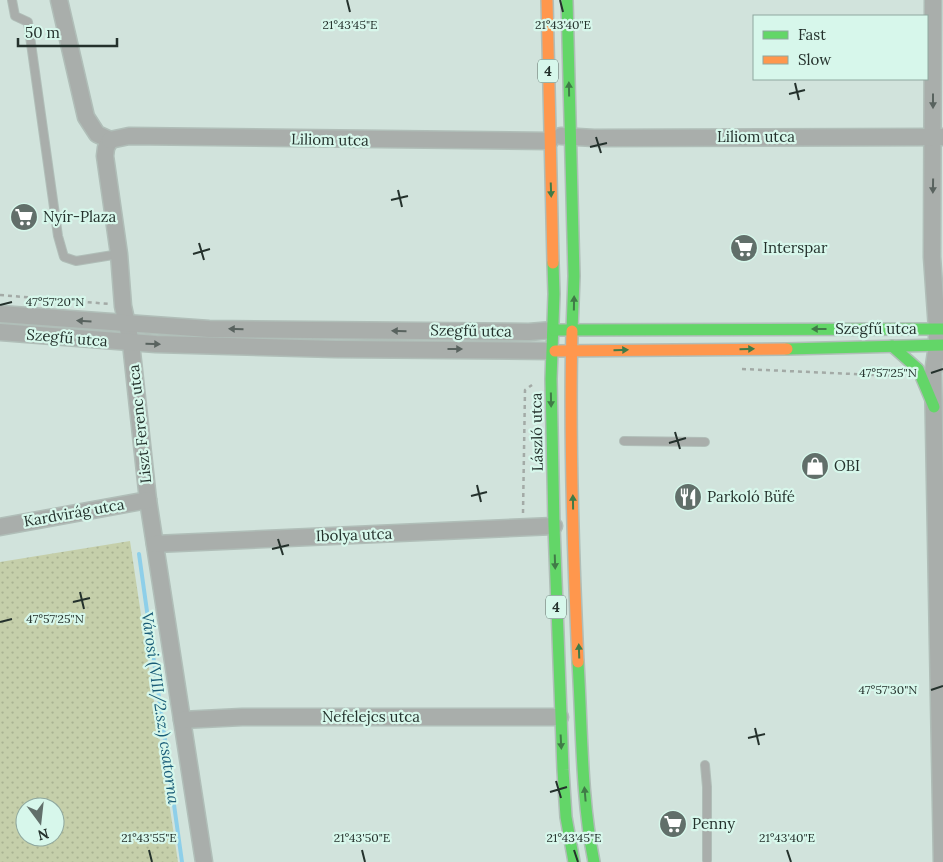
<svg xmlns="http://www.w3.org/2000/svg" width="943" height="862" viewBox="0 0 943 862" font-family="Lora,serif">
  <defs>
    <pattern id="grass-dots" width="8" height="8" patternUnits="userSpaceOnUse" patternTransform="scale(1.25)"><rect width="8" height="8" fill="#c5cfaa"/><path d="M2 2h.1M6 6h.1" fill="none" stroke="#a9b292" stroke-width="1.8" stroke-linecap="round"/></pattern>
  </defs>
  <rect width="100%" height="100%" fill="#d1e3dc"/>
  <path fill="url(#grass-dots)" fill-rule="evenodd" d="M130 541 178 862H0V562ZM25 807H55V837H25Z"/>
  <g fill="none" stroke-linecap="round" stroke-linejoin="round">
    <polyline stroke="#8ecfe9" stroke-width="4" points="139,554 182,862"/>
    <g stroke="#b0beb8" stroke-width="10">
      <g id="lane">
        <polyline points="12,0 15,16 28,22 58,236 64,257 76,261 119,254"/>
        <polyline points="624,441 705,442"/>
        <polyline points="705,765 707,787 707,860"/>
      </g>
    </g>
    <g stroke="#b0beb8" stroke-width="19">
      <g id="street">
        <polyline points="59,0 86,117 97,134 110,140"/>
        <polyline points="933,0 932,257 937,329 937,345 933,373 942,862"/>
        <polyline points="561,136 594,138 943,137"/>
        <polyline points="110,140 106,148 105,156 119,254 123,306 131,343 148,500 204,862"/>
        <polyline points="110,140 129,136 550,141"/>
        <polyline points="0,314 209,329 529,332 553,330"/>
        <polyline points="0,332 156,344 336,349 551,351"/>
        <polyline points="0,527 148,500"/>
        <polyline points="155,544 554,526"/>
        <polyline points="182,720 242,717 560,717"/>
      </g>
    </g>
    <g stroke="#b0beb8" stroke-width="14">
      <g id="fast">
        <polyline points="567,0 574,276 572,331"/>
        <polyline points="553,263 554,294 551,379 554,526 563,770 566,817 574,862"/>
        <polyline points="554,330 943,329"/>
        <polyline points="892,346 918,369 934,407"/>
        <polyline points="787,349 943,345"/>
        <path d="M578 662C582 727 581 798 594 862"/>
      </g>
    </g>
    <g stroke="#b0beb8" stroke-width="14">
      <g id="slow">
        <polyline points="547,0 553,263"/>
        <path d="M572 331C569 441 573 552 578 662"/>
        <polyline points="555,351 787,349"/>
      </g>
    </g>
    <g stroke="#a3aaa6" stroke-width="2.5" stroke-dasharray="4 4" stroke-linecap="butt">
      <polyline points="0,295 110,304"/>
      <polyline points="742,369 898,376"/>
      <polyline points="523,513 525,390 532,385"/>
    </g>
    <use href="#lane" stroke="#a9aeab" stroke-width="8"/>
    <use href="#street" stroke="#a9aeab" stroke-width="16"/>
    <use href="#fast" stroke="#63d668" stroke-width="11"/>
    <use href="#slow" stroke="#ff974d" stroke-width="11"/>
  </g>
  <defs><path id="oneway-solid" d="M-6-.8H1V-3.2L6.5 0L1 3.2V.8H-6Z" transform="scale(1.25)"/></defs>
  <g fill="#407b47">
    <use href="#oneway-solid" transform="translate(569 89) rotate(-91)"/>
    <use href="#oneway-solid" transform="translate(551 190) rotate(88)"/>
    <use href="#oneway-solid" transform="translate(574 303) rotate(-89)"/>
    <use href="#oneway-solid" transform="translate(819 329) rotate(-180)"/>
    <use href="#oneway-solid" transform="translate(747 349) rotate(-1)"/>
    <use href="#oneway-solid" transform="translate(621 350) rotate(-2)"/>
    <use href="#oneway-solid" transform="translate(551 400) rotate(89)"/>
    <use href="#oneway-solid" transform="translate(573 502) rotate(-91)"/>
    <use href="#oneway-solid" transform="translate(555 562) rotate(88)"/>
    <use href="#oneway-solid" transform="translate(579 651) rotate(-92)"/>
    <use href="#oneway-solid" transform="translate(561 742) rotate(87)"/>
    <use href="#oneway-solid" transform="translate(585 794) rotate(-95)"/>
  </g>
  <g fill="#59635f">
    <use href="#oneway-solid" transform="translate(933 101) rotate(90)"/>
    <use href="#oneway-solid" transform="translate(933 186) rotate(91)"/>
    <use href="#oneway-solid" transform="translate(84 321) rotate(-176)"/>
    <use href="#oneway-solid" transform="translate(236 329) rotate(-179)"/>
    <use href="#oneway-solid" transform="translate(399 331) rotate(-179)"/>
    <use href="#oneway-solid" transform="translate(153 344) rotate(2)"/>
    <use href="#oneway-solid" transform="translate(455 349)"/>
  </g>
  <path fill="none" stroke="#24312c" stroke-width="2" d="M347 0 350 12M560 0 563 12M795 83 799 100M789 94 805 90M596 137 601 153M590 147 607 143M398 190 402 207M391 200 408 196M199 243 204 260M193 254 210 249M0 305 12 302M931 373 943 369M675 432 680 449M669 443 686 438M477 485 481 502M471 496 487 492M278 539 283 555M272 549 289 545M80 592 84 609M73 602 90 598M0 622 12 619M931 690 943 686M755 728 759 745M748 738 765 734M556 781 561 798M550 792 567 787M149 850 152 862M362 850 365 862M574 850 578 862M787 850 791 862"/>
  <defs>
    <g id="supermarket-disc" transform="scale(1.4375)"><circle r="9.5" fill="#616f6a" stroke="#d7f7eb"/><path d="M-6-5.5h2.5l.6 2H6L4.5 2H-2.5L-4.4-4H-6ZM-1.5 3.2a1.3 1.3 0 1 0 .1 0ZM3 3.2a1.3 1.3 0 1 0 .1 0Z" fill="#fff"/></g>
    <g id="shop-disc" transform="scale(1.4375)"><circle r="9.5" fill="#616f6a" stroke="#d7f7eb"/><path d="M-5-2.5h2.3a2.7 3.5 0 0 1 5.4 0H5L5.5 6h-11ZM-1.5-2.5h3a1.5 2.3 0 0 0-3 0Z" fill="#fff"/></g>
    <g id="restaurant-disc" transform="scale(1.4375)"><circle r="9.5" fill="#616f6a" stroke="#d7f7eb"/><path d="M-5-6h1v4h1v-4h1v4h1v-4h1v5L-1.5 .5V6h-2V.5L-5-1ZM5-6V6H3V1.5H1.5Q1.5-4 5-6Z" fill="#fff"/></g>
  </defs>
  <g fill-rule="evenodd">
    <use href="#supermarket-disc" x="24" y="217"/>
    <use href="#supermarket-disc" x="744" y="248"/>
    <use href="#shop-disc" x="815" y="466"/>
    <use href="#restaurant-disc" x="688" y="497"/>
    <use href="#supermarket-disc" x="673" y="824"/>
  </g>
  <g text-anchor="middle" stroke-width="4.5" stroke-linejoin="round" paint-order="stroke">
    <g fill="#d7f7eb" stroke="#5a6c65" stroke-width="1">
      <rect x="538" y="59.5" width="20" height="23" rx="4"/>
      <rect x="546" y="595.5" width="20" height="23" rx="4"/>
    </g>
    <g font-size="14" font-weight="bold" fill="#24312c">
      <text x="548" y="76">4</text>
      <text x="556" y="612">4</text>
    </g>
    <g font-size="15" fill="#24312c" stroke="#d7f7eb">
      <text x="756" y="142">Liliom utca</text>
      <text transform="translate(330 140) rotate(1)" y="5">Liliom utca</text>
      <text x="876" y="334">Szegfű utca</text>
      <text transform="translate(471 331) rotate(1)" y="5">Szegfű utca</text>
      <text transform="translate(67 338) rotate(5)" y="5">Szegfű utca</text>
      <text transform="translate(140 424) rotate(-96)" y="5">Liszt Ferenc utca</text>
      <text transform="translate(537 432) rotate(-91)" y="5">László utca</text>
      <text transform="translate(74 513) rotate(-10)" y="5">Kardvirág utca</text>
      <text transform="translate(354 535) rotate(-2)" y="5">Ibolya utca</text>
      <text x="371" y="722">Nefelejcs utca</text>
    </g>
    <g font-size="15" fill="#24312c" stroke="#d7f7eb" text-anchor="start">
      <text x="43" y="222">Nyír-Plaza</text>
      <text x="763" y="253">Interspar</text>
      <text x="834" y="471">OBI</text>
      <text x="707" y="502">Parkoló Büfé</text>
      <text x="692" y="829">Penny</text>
    </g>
    <g font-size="16" font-style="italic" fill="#195c77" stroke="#d7f7eb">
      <text transform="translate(161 708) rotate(82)" y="6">Városi (VIII/2.sz.) csatorna</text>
    </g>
  </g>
  <g font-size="12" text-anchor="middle" fill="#24312c" stroke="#d7f7eb" stroke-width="4.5" stroke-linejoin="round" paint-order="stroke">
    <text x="350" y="29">21°43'45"E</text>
    <text x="563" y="29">21°43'40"E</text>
    <text x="55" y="306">47°57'20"N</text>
    <text x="888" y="377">47°57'25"N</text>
    <text x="55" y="623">47°57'25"N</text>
    <text x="888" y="694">47°57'30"N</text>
    <text x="149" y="842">21°43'55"E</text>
    <text x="362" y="842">21°43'50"E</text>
    <text x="574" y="842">21°43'45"E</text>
    <text x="787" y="842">21°43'40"E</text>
  </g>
  <rect x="753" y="15" width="175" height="65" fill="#d7f7eb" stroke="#8fa89f"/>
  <rect x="763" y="31" width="25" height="8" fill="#63d668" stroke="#8fa89f"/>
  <text x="798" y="40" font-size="15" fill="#24312c">Fast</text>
  <rect x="763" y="56" width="25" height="8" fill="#ff974d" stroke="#8fa89f"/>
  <text x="798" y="65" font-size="15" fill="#24312c">Slow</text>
  <g transform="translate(40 822) rotate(165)"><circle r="24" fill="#d7f7eb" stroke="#8fa89f"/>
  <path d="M0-4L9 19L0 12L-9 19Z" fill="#616f6a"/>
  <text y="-8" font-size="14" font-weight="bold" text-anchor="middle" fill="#24312c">N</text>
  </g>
  <path d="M18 38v8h99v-8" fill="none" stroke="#24312c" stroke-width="2.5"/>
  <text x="25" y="38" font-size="15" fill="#24312c" stroke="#d7f7eb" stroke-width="4" paint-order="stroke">50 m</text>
</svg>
